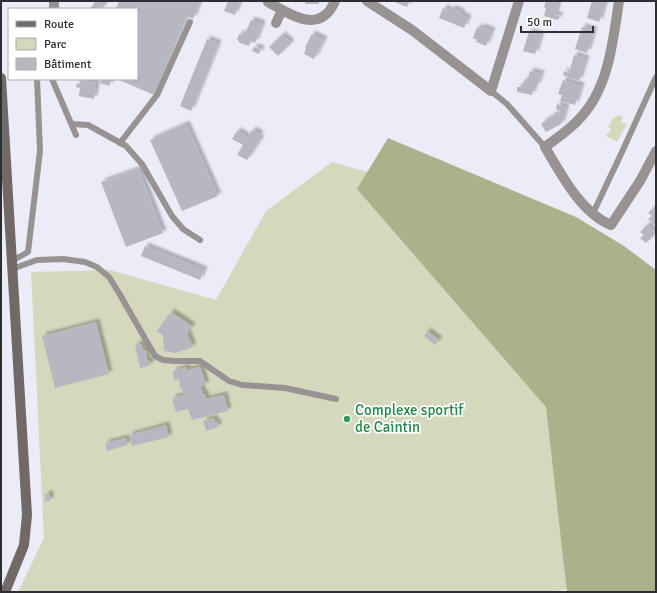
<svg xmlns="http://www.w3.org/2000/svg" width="657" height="593" viewBox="0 0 657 593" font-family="Signika,sans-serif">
  <defs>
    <filter id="shadow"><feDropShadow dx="3.5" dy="-3.5" stdDeviation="1" flood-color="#0004"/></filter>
  </defs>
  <rect width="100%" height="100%" fill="#ebecf7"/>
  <g fill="#d5d8bc">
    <polygon points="618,115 623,117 621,122 627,124 617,142 606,136 611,129 608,127 613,118"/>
    <polygon points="332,162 513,213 656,592 574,592 567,589 548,592 18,592 44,538 31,272 110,270 216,300 266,211"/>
  </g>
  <polygon fill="#acb18b" points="388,138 576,217 624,246 656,270 656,592 567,592 546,407 357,189"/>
  <g fill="#b7b7c1" filter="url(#shadow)">
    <polygon points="94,1 107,1 102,9 90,9 95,2"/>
    <polygon points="119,1 200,1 193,19 187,16 154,95 117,79 137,79 137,9 116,9"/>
    <polygon points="228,1 240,1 235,15 224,11"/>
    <rect x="305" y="1" width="14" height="3"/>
    <polygon points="392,1 409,1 407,7"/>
    <polygon points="546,1 555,1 554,3 558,4 555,15 560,16 558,20 544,16 546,8 544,7"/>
    <polygon points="592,1 605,2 599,22 587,18"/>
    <polygon points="443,8 451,11 452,9 454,9 462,13 461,15 468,18 464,28 439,18"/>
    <polygon points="251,20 262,24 255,43 251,41 249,46 240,43 237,39 239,34 243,35 244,31 246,32"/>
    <polygon points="477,27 481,29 482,27 492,31 486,46 476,42 477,40 473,38"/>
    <polygon points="582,27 594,30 587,53 575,49"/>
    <polygon points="529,32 541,35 535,54 523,51"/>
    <polygon points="312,34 324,40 314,59 304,54 306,48 305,47"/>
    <polygon points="282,35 291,43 278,56 269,47"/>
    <polygon points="207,39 218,44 191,111 180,106"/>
    <polygon points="254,47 261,49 259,54 252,51"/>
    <polygon points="574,55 586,59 579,81 563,75 564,71 569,73"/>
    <polygon points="530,71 541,74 537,86 535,86 532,95 517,92 517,87 521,87 526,78 528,79"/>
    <polygon points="81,79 90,79 90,81 95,82 96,86 94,99 79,96 80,88 76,87 77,83 80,84"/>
    <polygon points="102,79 112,79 109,86 100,83"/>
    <polygon points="563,80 581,86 575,105 560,101 562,95 558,94"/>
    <polygon points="557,104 566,107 561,124 546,132 541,124 555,114 559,115 560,111 556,109"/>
    <polygon points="186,124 218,196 182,211 150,140"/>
    <polygon points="252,130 260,134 258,138 261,139 247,160 237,155 243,145 232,139 237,131 245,135 245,137 248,137"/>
    <polygon points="138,169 163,233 126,247 101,182"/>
    <polygon points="655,206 656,207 656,223 654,225 648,219 652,216 648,213"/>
    <polygon points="647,225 656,233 646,243 640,238 644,235 640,232"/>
    <polygon points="145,246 204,270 200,280 141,256"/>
    <polygon points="171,312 192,326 187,333 193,347 176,353 164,351 163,336 157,331"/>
    <polygon points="96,322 109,374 55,388 42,336"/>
    <polygon points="427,331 439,340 435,345 424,336"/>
    <polygon points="139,344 142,345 143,350 146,351 147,357 146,359 151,363 149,366 140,368 135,345"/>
    <polygon points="187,367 187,370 199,367 201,369 206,385 201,386 203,394 205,394 206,399 224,395 228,411 192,420 188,409 176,412 172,398 184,395 183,391 179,387 180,385 179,380 181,379 174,380 173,371"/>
    <polygon points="214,418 215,422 217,421 218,427 206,431 203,421"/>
    <polygon points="166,425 169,437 132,446 129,435"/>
    <polygon points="126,438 127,445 107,451 105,443"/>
    <rect x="45" y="494" width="5" height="7"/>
  </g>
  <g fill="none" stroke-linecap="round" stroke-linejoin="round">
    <g stroke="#989392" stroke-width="6">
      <polyline points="52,79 76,135"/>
      <polyline points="491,91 507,104 545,147"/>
      <polyline points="72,124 88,125 126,146 142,164 172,216 183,229 200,240"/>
      <polyline points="120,143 157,95 190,22"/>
      <polyline points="591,214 595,209 622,152 656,77"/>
      <polyline points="12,261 28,252 40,151 37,79"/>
      <polyline points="12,269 37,260 63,259 85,262 97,267 109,277 119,293 155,356 163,360 175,361 200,361 229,381 242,385 285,388 336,399"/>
    </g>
    <g stroke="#989392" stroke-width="10">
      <polyline points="367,1 412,30 491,91 519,1"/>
      <path d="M619 1C613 40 609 87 581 117 571 129 557 138 545 147 561 174 581 213 611 225L640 181 656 151"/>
      <path d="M268 2C290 14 320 36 335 1"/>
      <polyline points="54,9 54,1"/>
      <polyline points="276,23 282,10"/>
    </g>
    <polyline stroke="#706967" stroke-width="10" points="1,78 27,515 24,545 5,592"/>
  </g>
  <circle fill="#2e9e5b" stroke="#fff" stroke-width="1.5" cx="347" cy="419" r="4"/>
  <g text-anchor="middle" stroke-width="3.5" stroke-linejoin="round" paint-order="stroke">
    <g font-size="15" fill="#27864d" stroke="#fff" text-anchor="start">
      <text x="355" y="415">Complexe sportif<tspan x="355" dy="17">de Caintin</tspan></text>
    </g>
  </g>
  <rect width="657" height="593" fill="none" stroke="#2d2e32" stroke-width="4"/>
  <rect x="8" y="8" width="130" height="72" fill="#ffffff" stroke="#ababad"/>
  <rect x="16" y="21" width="20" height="6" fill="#706967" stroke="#ababad"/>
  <text x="44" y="28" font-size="12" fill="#2d2e32">Route</text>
  <rect x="16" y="38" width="20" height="12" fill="#d5d8bc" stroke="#ababad"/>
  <text x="44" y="48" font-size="12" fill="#2d2e32">Parc</text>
  <rect x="16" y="58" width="20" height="12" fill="#b7b7c1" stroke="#ababad"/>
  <text x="44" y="68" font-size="12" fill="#2d2e32">Bâtiment</text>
  <path d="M521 26v6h72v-6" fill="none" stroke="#2d2e32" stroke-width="2"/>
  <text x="527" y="26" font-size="12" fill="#2d2e32" stroke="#ffffff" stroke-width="3" paint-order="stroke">50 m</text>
</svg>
